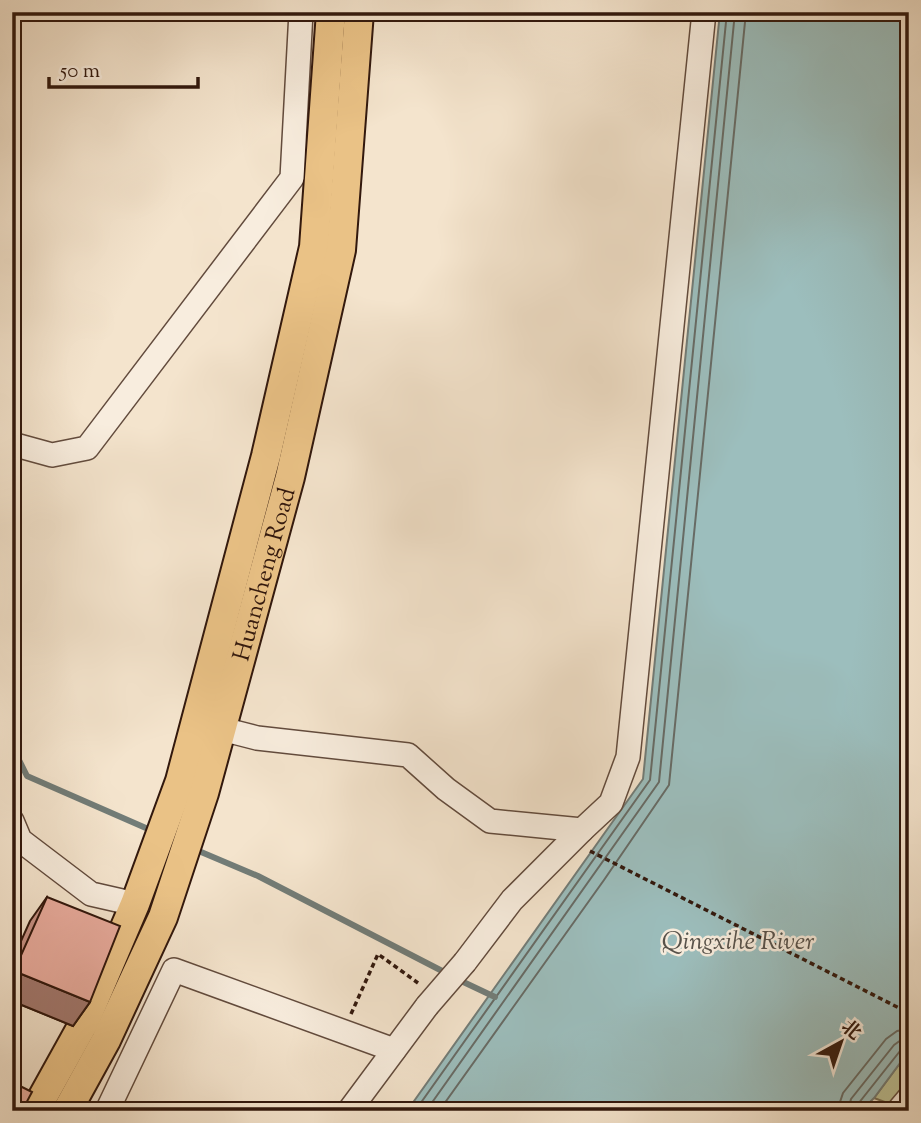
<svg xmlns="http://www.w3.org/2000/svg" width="921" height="1123" viewBox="0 0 921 1123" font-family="'Sorts Mill Goudy','Noto Serif SC',serif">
  <rect width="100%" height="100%" fill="#f4e4cd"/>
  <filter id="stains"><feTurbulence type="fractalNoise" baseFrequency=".00286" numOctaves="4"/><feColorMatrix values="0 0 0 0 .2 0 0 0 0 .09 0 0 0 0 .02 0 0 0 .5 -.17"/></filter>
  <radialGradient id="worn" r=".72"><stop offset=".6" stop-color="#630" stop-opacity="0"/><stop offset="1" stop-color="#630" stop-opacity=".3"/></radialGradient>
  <polygon fill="#bec396" stroke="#786e52" stroke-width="2" points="909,1051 909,1111 874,1098"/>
  <polygon fill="#9cbebd" stroke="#727c77" stroke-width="2" points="720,12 909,12 909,1051 874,1098 861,1111 407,1111 643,779"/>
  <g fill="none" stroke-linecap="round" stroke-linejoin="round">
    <g stroke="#676b65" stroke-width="2">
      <polyline points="415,1111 650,780 727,12"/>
      <polyline points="426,1111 659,782 735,12"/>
      <polyline points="439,1111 604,880 669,785 746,12"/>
      <polyline points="837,1111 843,1093 886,1039 897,1031 909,1029"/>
      <polyline points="848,1111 851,1099 894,1045 901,1040 909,1039"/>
      <polyline points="857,1111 858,1104 900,1051 909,1048"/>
    </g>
    <g stroke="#727c77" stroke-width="6">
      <polyline points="12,746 27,776 155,832"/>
      <polyline points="194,849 258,876 448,974"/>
      <polyline points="457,979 495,997"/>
    </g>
    <g stroke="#624b3d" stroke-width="26">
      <g id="minor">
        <polyline points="12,444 52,455 87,448 292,178 301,12"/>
        <polyline points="222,729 257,738 408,755 446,789 490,821 582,830 611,803 628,757 704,12"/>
        <polyline points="12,821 20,840 91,894 135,904"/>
        <polyline points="465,962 512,900 582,830"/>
        <polyline points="107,1111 174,970 394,1050"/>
        <polyline points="349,1111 427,1006"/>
        <polyline points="898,1111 909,1098"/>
      </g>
    </g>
    <g stroke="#32180d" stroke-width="32">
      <g id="major">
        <polyline points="35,1111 85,1021 135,904 180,781 266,456 314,247 331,12"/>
        <path id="s1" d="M67 1111 106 1040 163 917 204 793 290 477 341 250 359 12"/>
      </g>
    </g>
    <g stroke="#32180d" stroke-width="3.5" stroke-dasharray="5 3.5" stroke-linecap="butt">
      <polyline points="590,851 909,1013"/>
      <polyline points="351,1014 378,954 418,983"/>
      <polyline points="902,1079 909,1070"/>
    </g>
    <use href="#minor" stroke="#f8edde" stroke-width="23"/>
    <use href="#major" stroke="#eac286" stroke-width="28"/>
    <g stroke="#624b3d" stroke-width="26" stroke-linecap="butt">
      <polyline id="minor-bridge" points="427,1006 465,962"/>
    </g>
    <use href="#minor-bridge" stroke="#f8edde" stroke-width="23"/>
  </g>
  <polygon fill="#c89387" stroke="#32180d" stroke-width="2" points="47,897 90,1002 73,1026 12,1001 12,961 30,921"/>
  <polygon fill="#a2786e" stroke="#32180d" stroke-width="2" points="14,971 90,1002 73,1026 12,1001 12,974"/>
  <g fill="#e8ab9d" stroke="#32180d" stroke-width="2">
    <polygon points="47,897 120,926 90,1002 14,971"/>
    <polygon points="12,1082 32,1092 22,1111 12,1110"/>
  </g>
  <g text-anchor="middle" stroke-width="5" stroke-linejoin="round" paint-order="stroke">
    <g font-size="24" fill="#32180d" stroke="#f8edde">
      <text dy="8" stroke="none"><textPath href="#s1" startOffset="574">Huancheng Road</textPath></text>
    </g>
    <g font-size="26" font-style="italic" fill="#57524b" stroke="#f8edde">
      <text x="738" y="949">Qingxihe River</text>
    </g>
  </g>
  <rect width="921" height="1123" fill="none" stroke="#f4e4cd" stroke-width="42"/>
  <rect x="14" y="14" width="893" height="1095" fill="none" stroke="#32180d" stroke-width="3.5"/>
  <rect x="21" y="21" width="879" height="1081" fill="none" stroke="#32180d" stroke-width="2"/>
  <g transform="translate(841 1042) rotate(40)" stroke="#f8edde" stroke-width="5" paint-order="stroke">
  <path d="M0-5L12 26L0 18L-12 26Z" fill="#32180d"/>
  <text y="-10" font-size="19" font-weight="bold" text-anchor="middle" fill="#32180d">北</text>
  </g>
  <path d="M49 77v10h149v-10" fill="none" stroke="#32180d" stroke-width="3.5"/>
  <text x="60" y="77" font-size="21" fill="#32180d" stroke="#f8edde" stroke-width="5" paint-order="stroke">50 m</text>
  <rect width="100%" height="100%" filter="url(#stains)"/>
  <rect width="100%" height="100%" fill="url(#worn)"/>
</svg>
